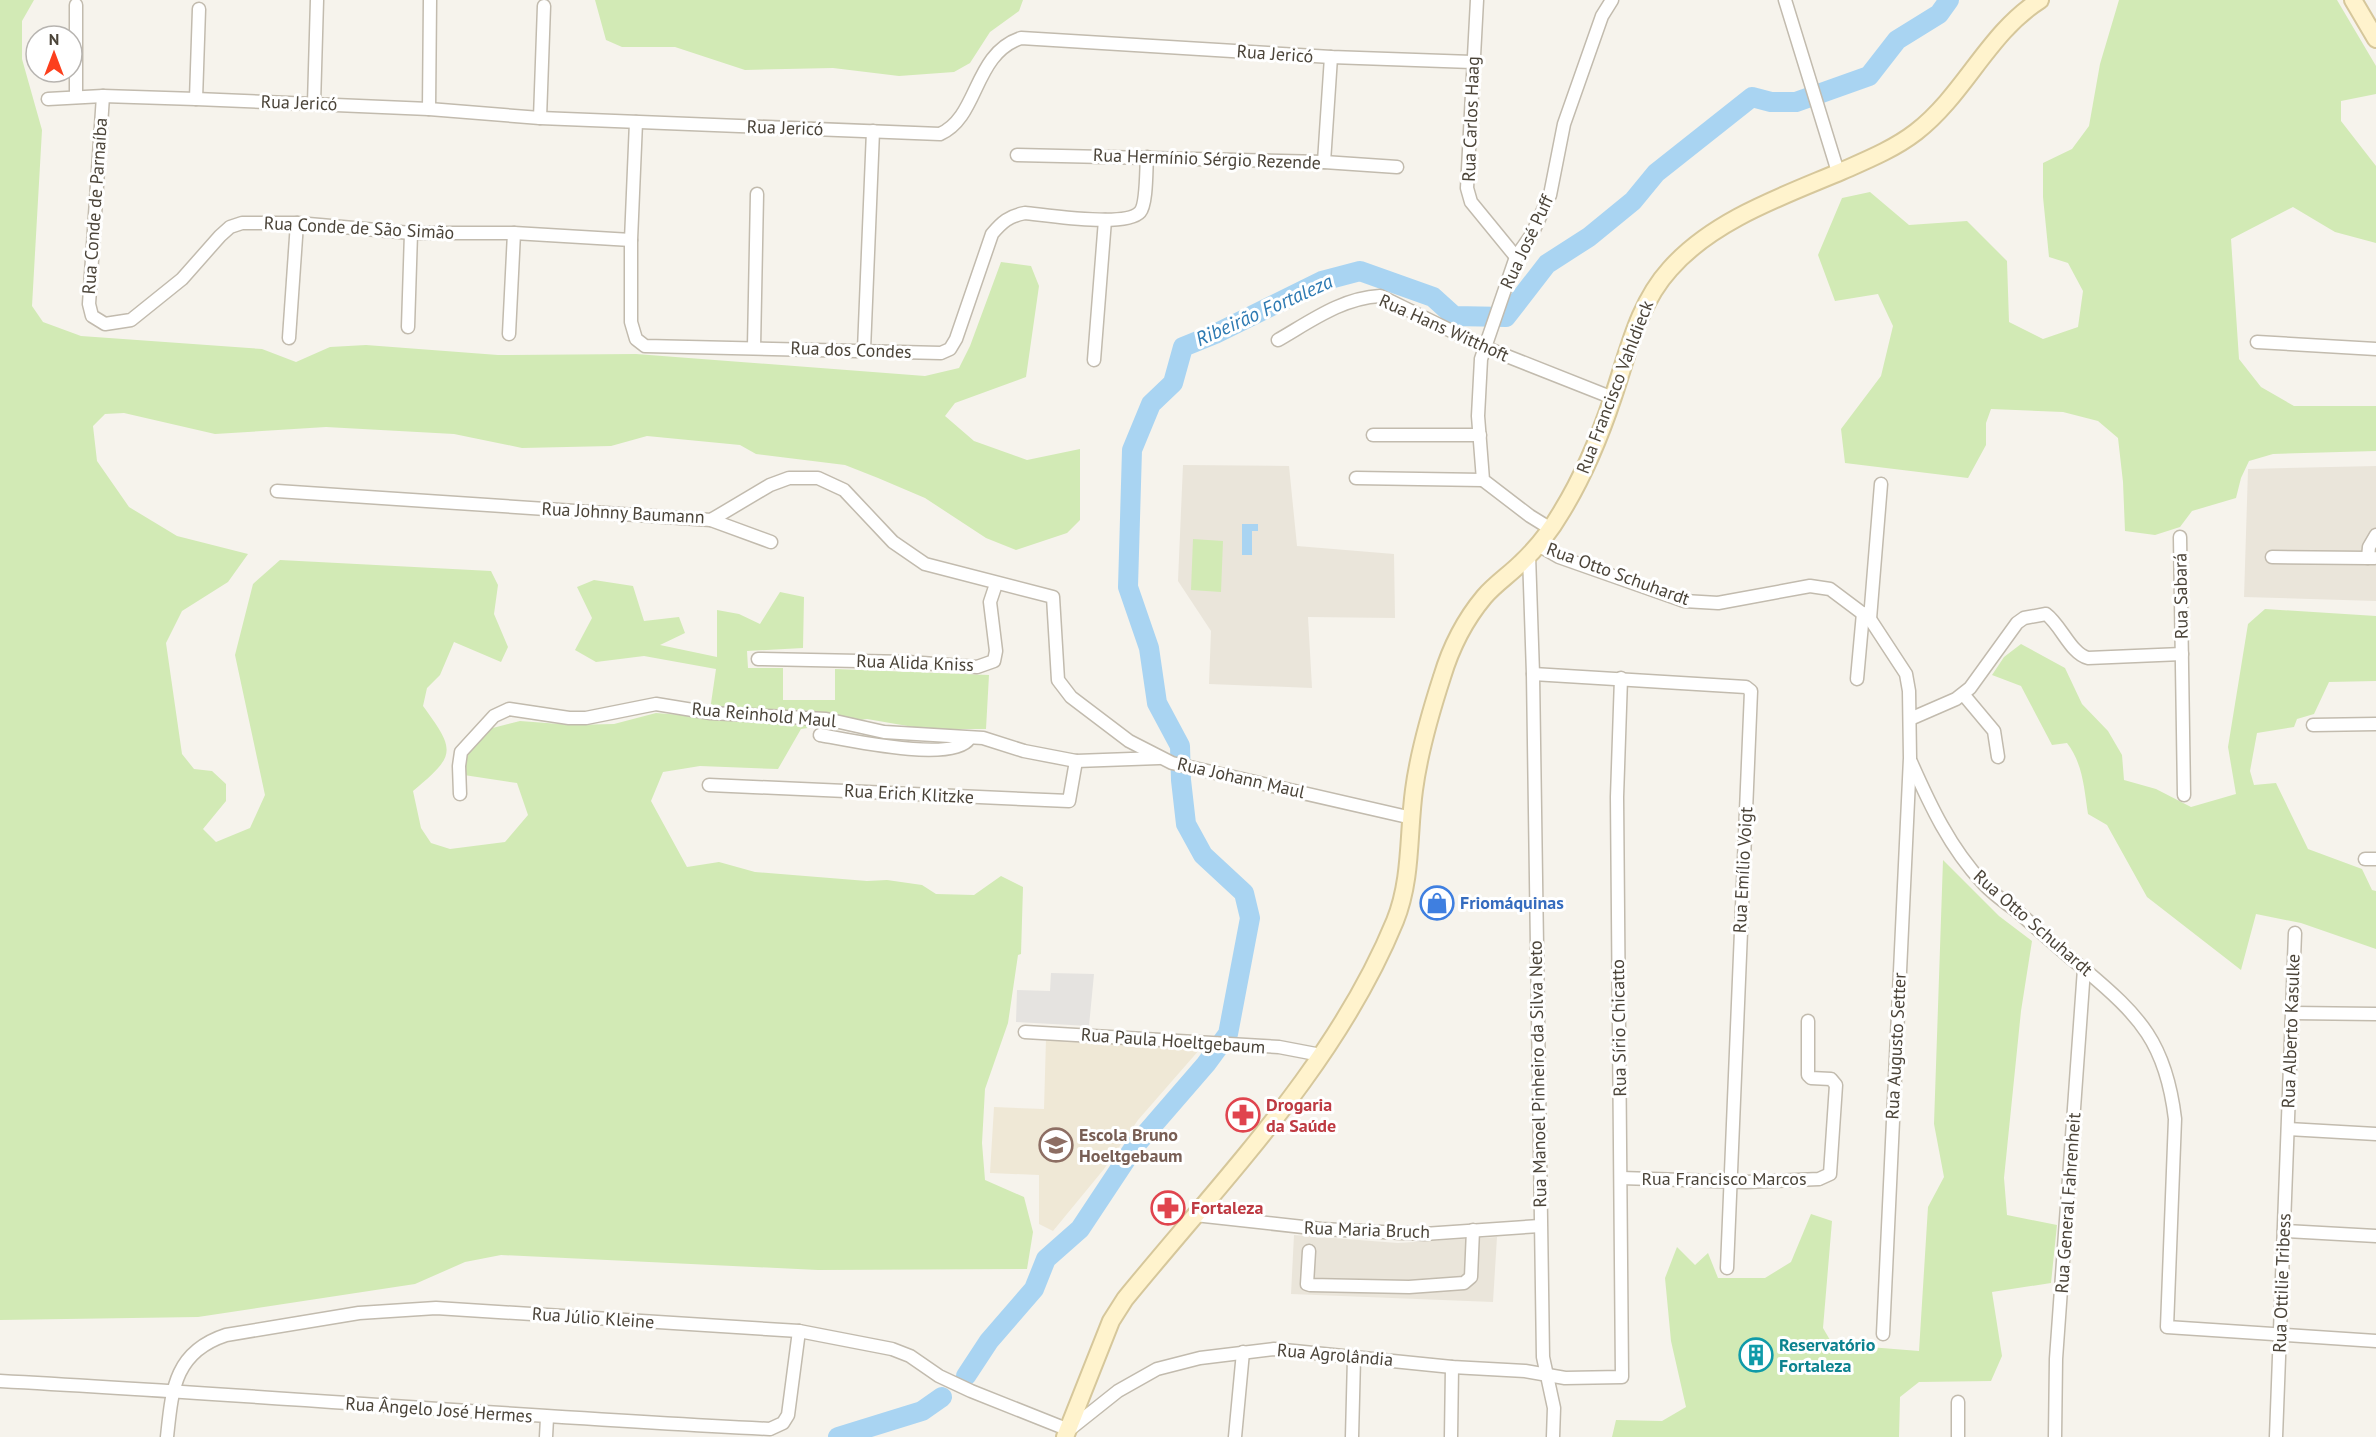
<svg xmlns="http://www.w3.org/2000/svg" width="2376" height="1437" viewBox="0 0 2376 1437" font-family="'PT Sans',sans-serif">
  <rect width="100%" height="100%" fill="#f6f3ec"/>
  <g fill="#eae5da">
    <polygon points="1183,465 1289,466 1297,546 1394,554 1395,618 1308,617 1312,688 1209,684 1211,631 1178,581"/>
    <polygon points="2376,466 2376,601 2244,597 2248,469"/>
    <polygon points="1294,1235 1398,1243 1497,1237 1493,1302 1291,1294"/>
  </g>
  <polygon fill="#efe8d6" points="1046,1039 1200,1049 1138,1120 1104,1169 1053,1231 1039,1224 1039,1175 990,1173 994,1107 1044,1109"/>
  <g fill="#d2eab5">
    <path d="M0 0H34L22 21V59L42 130 32 306 43 322 81 336 262 349 296 362 330 347 366 345 498 355 636 354 925 376 959 368 970 346 1001 262 1031 266 1039 286 1026 377 955 403 945 416 974 441 1027 460 1080 449V520L1067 533 1016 550 986 538 925 498 878 478 845 465 756 454 740 445 647 436 611 446 522 448 454 434 326 427 215 434 124 413 105 414 93 426 97 461 129 507 177 536 248 554 228 582 182 611 166 643 182 754 194 769 212 771 226 784V801L203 829 216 842 250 828 265 795 235 655 253 584 280 560 491 571 498 585 494 614 508 647 501 662 454 642 440 675 427 688 423 706C456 751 456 755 413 791L421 828 431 843 450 849 505 842 528 815 517 783 464 775 463 758 485 730 520 721 573 725 614 724 656 713 709 717 716 669 644 656 596 662 575 650 592 618 577 587 594 580 633 586 644 621 679 617 685 633 660 645 717 657V610L739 614 760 624 780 592 804 597 803 648 747 651 748 668H783V700H835V669L989 675 986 729H925L867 719 801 729 778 769 700 766 663 772 651 801 687 867 719 862 755 872 867 881 887 880 922 885 936 894 974 895 1001 876 1023 887 1021 954 1018 955 1008 1023 985 1089 982 1143 985 1180 1024 1197 1033 1232 1027 1269 818 1270 501 1255 465 1262 415 1284 198 1317 0 1320Z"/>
    <polygon points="595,0 1023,0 1019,11 990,32 970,63 954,72 899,76 833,68 745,70 675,47 622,47 606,40"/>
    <polygon points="2119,0 2337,0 2376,66 2376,94 2341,101 2341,121 2376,166 2376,243 2335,232 2293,207 2231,239 2239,359 2261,387 2294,406 2376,406 2376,451 2273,454 2249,461 2241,478 2236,498 2192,511 2180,527 2155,535 2125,531 2123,482 2118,438 2098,421 2063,412 1991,409 1986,423 1986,445 1968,478 1845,463 1841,429 1881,376 1893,326 1878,294 1835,301 1818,255 1842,198 1870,192 1909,225 1967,221 2007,261 2009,322 2043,339 2078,327 2083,291 2068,263 2049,257 2043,197 2043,163 2072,149 2089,126 2100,64"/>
    <polygon points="1193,539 1223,541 1221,592 1191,590"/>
    <path d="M2265 609 2376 616V681L2329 682 2314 714 2297 719 2294 727 2257 733 2250 771 2254 785 2276 783 2308 849 2362 869 2372 890 2376 891V949L2301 923 2256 914 2241 970 2147 897 2107 825 2088 814C2084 788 2083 764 2067 743L2052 745 2021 686 1992 675 2004 657 2021 644 2065 668 2082 704 2108 731 2122 755 2124 780 2156 789 2191 807 2236 794 2228 747 2248 624Z"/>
    <polygon points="1943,860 1999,916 2032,941 2021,1011 2004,1178 2007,1215 2057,1225 2051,1283 1992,1292 2002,1356 1991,1381 1919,1382 1900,1397 1899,1437 1612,1437 1616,1420 1662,1421 1686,1407 1671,1341 1665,1278 1677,1247 1695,1265 1708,1253 1718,1278 1765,1278 1791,1262 1811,1214 1832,1221 1823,1328 1837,1352 1869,1347 1919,1351 1928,1207 1944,1177 1934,1124"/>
  </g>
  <polygon fill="#e5e3e0" points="1051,973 1094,974 1089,1026 1016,1022 1017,990 1050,991"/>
  <polygon fill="#a9d4f2" points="1242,524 1258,524 1258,531 1252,531 1252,555 1242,555"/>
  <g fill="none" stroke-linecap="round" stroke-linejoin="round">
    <g stroke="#a9d4f2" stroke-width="20">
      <polyline points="966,1376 989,1341 1034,1289 1046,1259 1080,1229 1135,1146 1206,1064 1228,1034 1250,918 1244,893 1203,855 1186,824 1181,780 1180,746 1157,703 1149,648 1128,587 1132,450 1151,404 1173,383 1183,347 1215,334 1322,281 1360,271 1433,297 1454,316 1506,317 1547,264 1589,237 1633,201 1656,173 1752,97 1771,102 1796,102 1869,76 1897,40 1939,14 1949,0"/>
      <polyline points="838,1437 922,1411 942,1397"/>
    </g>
    <g stroke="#c2bbae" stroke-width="15">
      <g id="minor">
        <polyline points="1477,0 1467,188 1471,202 1516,257"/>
        <polyline points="1785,0 1838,172"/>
        <polyline points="76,5 76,97"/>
        <polyline points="103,96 89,304 92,316 105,324 131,320 182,279 220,236 230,227 242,223 297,223 411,233 514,233 631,240"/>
        <path d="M48 99 103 96 196 99 429 109 540 118 940 134C979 117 973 54 1021 38L1331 57 1472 62"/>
        <polyline points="196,99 199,9"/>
        <polyline points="314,104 317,0"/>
        <polyline points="429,109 430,0"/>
        <polyline points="540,118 544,6"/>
        <path d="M636 122 631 240V322L636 339 645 346 941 353 950 349 956 339 992 234C1002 222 1009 216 1025 213 1046 215 1126 228 1140 212 1147 204 1146 168 1147 157"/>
        <polyline points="1017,155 1324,162 1397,167"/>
        <polyline points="1324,162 1331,57"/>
        <polyline points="408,327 411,233"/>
        <polyline points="509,334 514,233"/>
        <polyline points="289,338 297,223"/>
        <path d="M1278 340C1311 321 1342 298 1380 296L1484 347 1613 398"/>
        <polyline points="2257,342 2376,349"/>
        <polyline points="754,347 757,194"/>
        <polyline points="864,350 873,131"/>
        <polyline points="1094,360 1105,220"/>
        <polyline points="1373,435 1480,435"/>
        <polyline points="1356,478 1483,480"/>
        <polyline points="277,491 711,520 770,485 789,478 818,478 844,490 893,542 925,564 1053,597 1058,680 1071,697 1129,741 1172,763 1412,818"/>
        <polyline points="711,520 771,542"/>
        <polyline points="1551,529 1530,516 1483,480 1478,416 1481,359 1516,257 1532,234 1550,195 1564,124 1602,16 1612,0"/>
        <polyline points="2180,537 2184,795"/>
        <polyline points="1538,545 1559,557 1684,601 1718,603 1810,586 1830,589 1870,619 1906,674 1909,691 1910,758 1883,1334"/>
        <polyline points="1529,555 1533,674 1543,1357 1554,1408 1553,1437"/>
        <polyline points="2272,557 2368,558"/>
        <polyline points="2374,558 2368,558 2369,547 2376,535"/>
        <polyline points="1870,619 1881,484"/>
        <polyline points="758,659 908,662 977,667 994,661 996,651 990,602 996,584"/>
        <polyline points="1533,674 1746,687 1751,691 1727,1268"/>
        <polyline points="1857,679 1863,613"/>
        <polyline points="1963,694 1994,731 1998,757"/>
        <path d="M1910 719 1956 699 1970 688 2017 623 2024 618 2046 614C2061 625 2071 654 2088 658L2182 654"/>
        <polyline points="2313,725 2376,724"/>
        <path d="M820 735C848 740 953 763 969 739"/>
        <path d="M1911 762C1930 805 1950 848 1983 883 1993 894 2006 903 2018 912 2040 931 2061 951 2084 969 2140 1016 2166 1043 2175 1119L2167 1327 2376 1341"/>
        <polyline points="709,785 1069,801 1076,761"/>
        <polyline points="460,794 459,766 461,752 494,716 509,709 569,718 586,718 656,704 711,713 826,719 884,732 983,738 1024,751 1076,761 1159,758"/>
        <polyline points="2365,859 2376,859"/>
        <polyline points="2292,1013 2376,1014"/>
        <polyline points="1025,1032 1279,1047 1321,1055"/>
        <polyline points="2288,1129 2376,1134"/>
        <polyline points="1621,1178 1746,1182 1819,1179 1830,1174 1836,1085 1831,1079 1811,1078 1808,1075 1808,1021"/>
        <polyline points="1195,1215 1321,1229 1424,1234 1540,1226"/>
        <polyline points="2284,1231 2376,1236"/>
        <polyline points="1309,1251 1307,1284 1310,1285 1409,1287 1464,1283 1471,1277 1473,1230"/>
        <path d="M0 1381C257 1395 513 1416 770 1429L783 1423 788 1415 799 1331"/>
        <polyline points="1958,1402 1958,1437"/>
        <path d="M167 1437C172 1390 174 1352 226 1335L359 1313 436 1308 799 1331 892 1349 910 1356 939 1376 971 1391 1069 1430 1118 1391 1157 1369 1200 1358 1274 1349 1452 1367 1525 1371 1565 1378 1622 1377 1617 797 1621 678"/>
        <polyline points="546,1437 547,1418"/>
        <polyline points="1235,1437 1243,1352"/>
        <polyline points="1352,1437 1354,1358"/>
        <polyline points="1451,1437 1452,1367"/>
        <polyline points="2055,1437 2056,1359 2084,969"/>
        <polyline points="2276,1437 2295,933"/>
      </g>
    </g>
    <g stroke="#d6c79b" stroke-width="20">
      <g id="secondary">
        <polyline points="2353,0 2376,39"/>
        <path d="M1065 1437 1111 1321 1125 1299C1222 1180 1336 1065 1395 921 1412 879 1408 834 1414 790 1419 752 1430 714 1442 677 1451 647 1464 621 1484 597 1495 584 1509 575 1521 563 1537 548 1551 530 1562 511 1584 475 1600 436 1613 397 1628 353 1638 304 1670 269 1713 220 1783 196 1842 171 1867 160 1894 149 1916 132 1965 94 1988 33 2040 0"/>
      </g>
    </g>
    <use href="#minor" stroke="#fff" stroke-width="12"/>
    <use href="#secondary" stroke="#fff3cd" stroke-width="16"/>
  </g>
  <defs>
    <g id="shop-ring" transform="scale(1.725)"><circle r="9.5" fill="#fff" stroke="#3f7fe0" stroke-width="1.5"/><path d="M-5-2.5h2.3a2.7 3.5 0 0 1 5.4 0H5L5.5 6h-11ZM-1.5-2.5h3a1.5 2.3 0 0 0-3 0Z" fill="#3f7fe0"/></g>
    <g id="pharmacy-ring" transform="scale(1.725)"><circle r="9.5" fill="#fff" stroke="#e0444e" stroke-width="1.5"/><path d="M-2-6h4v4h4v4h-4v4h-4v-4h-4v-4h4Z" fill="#e0444e"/></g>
    <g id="school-ring" transform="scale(1.725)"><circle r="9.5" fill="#fff" stroke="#8d6e63" stroke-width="1.5"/><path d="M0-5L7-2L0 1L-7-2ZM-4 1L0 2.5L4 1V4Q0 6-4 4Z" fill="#8d6e63"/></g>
    <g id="building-ring" transform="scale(1.725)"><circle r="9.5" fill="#fff" stroke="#0f9aa8" stroke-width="1.5"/><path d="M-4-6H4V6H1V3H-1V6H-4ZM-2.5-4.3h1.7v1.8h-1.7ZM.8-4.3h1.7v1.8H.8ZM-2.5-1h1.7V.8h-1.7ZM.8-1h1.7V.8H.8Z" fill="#0f9aa8"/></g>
  </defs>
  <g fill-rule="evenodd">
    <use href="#shop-ring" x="1437" y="903"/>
    <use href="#pharmacy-ring" x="1243" y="1115"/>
    <use href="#school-ring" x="1056" y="1145"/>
    <use href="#pharmacy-ring" x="1168" y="1208"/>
    <use href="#building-ring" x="1756" y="1355"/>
  </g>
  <g text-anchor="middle" stroke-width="6" stroke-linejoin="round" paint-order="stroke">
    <g font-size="18" fill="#4b4439" stroke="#fff">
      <text transform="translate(1275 54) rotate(4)" y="6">Rua Jericó</text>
      <text transform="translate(299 103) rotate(2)" y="6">Rua Jericó</text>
      <text transform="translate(1471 119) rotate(-88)" y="6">Rua Carlos Haag</text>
      <text transform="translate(785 128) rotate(2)" y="6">Rua Jericó</text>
      <text transform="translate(1207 159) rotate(2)" y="6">Rua Hermínio Sérgio Rezende</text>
      <text transform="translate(95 206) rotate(-86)" y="6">Rua Conde de Parnaíba</text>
      <text transform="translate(359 228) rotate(3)" y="6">Rua Conde de São Simão</text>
      <text transform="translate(1527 242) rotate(-65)" y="6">Rua José Puff</text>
      <text transform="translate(1444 328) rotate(24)" y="6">Rua Hans Witthoft</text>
      <text transform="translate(851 350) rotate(2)" y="6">Rua dos Condes</text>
      <text transform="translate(1615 387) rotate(-69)" y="6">Rua Francisco Vahldieck</text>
      <text transform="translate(623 513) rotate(3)" y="6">Rua Johnny Baumann</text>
      <text transform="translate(1618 574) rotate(20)" y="6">Rua Otto Schuhardt</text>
      <text transform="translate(2181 596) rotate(-91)" y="6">Rua Sabará</text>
      <text transform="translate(915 663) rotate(2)" y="6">Rua Alida Kniss</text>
      <text transform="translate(764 715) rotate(5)" y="6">Rua Reinhold Maul</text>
      <text transform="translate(1241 778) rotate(13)" y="6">Rua Johann Maul</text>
      <text transform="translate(909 794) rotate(3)" y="6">Rua Erich Klitzke</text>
      <text transform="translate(1743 870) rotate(-87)" y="6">Rua Emílio Voigt</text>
      <text transform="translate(2033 923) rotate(41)" y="6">Rua Otto Schuhardt</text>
      <text transform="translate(1619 1028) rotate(-91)" y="6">Rua Sírio Chicatto</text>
      <text transform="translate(2291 1031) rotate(-88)" y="6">Rua Alberto Kasulke</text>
      <text transform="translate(1173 1041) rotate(4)" y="6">Rua Paula Hoeltgebaum</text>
      <text transform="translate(1896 1046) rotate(-87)" y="6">Rua Augusto Setter</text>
      <text transform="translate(1538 1074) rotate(-91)" y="6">Rua Manoel Pinheiro da Silva Neto</text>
      <text x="1724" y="1185">Rua Francisco Marcos</text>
      <text transform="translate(2068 1203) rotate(-86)" y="6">Rua General Fahrenheit</text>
      <text transform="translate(1367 1230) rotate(2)" y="6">Rua Maria Bruch</text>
      <text transform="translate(2282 1283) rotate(-88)" y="6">Rua Ottilie Tribess</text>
      <text transform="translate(593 1318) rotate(4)" y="6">Rua Júlio Kleine</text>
      <text transform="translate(1335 1355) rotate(5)" y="6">Rua Agrolândia</text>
      <text transform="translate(439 1410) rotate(4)" y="6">Rua Ângelo José Hermes</text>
    </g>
    <g font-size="18" font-weight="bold" fill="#366cbe" stroke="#fff" text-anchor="start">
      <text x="1460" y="909">Friomáquinas</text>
    </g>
    <g font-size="18" font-weight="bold" fill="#be3a42" stroke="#fff" text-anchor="start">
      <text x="1266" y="1111">Drogaria<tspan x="1266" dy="21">da Saúde</tspan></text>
      <text x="1191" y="1214">Fortaleza</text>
    </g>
    <g font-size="18" font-weight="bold" fill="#785e54" stroke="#fff" text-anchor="start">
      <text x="1079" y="1141">Escola Bruno<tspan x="1079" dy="21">Hoeltgebaum</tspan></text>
    </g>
    <g font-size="18" font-weight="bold" fill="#0d838f" stroke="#fff" text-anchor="start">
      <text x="1779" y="1351">Reservatório<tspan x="1779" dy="21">Fortaleza</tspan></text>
    </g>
    <g font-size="20" font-style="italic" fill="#2e7ab2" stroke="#fff">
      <text transform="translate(1264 310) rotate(-24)" y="7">Ribeirão Fortaleza</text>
    </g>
  </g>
  <g transform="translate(54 54)"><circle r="28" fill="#ffffff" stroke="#b7b4b0" stroke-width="1.5"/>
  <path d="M0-4.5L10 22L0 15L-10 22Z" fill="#fc3f1d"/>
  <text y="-9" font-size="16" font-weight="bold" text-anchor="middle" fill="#4b4439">N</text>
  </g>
</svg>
